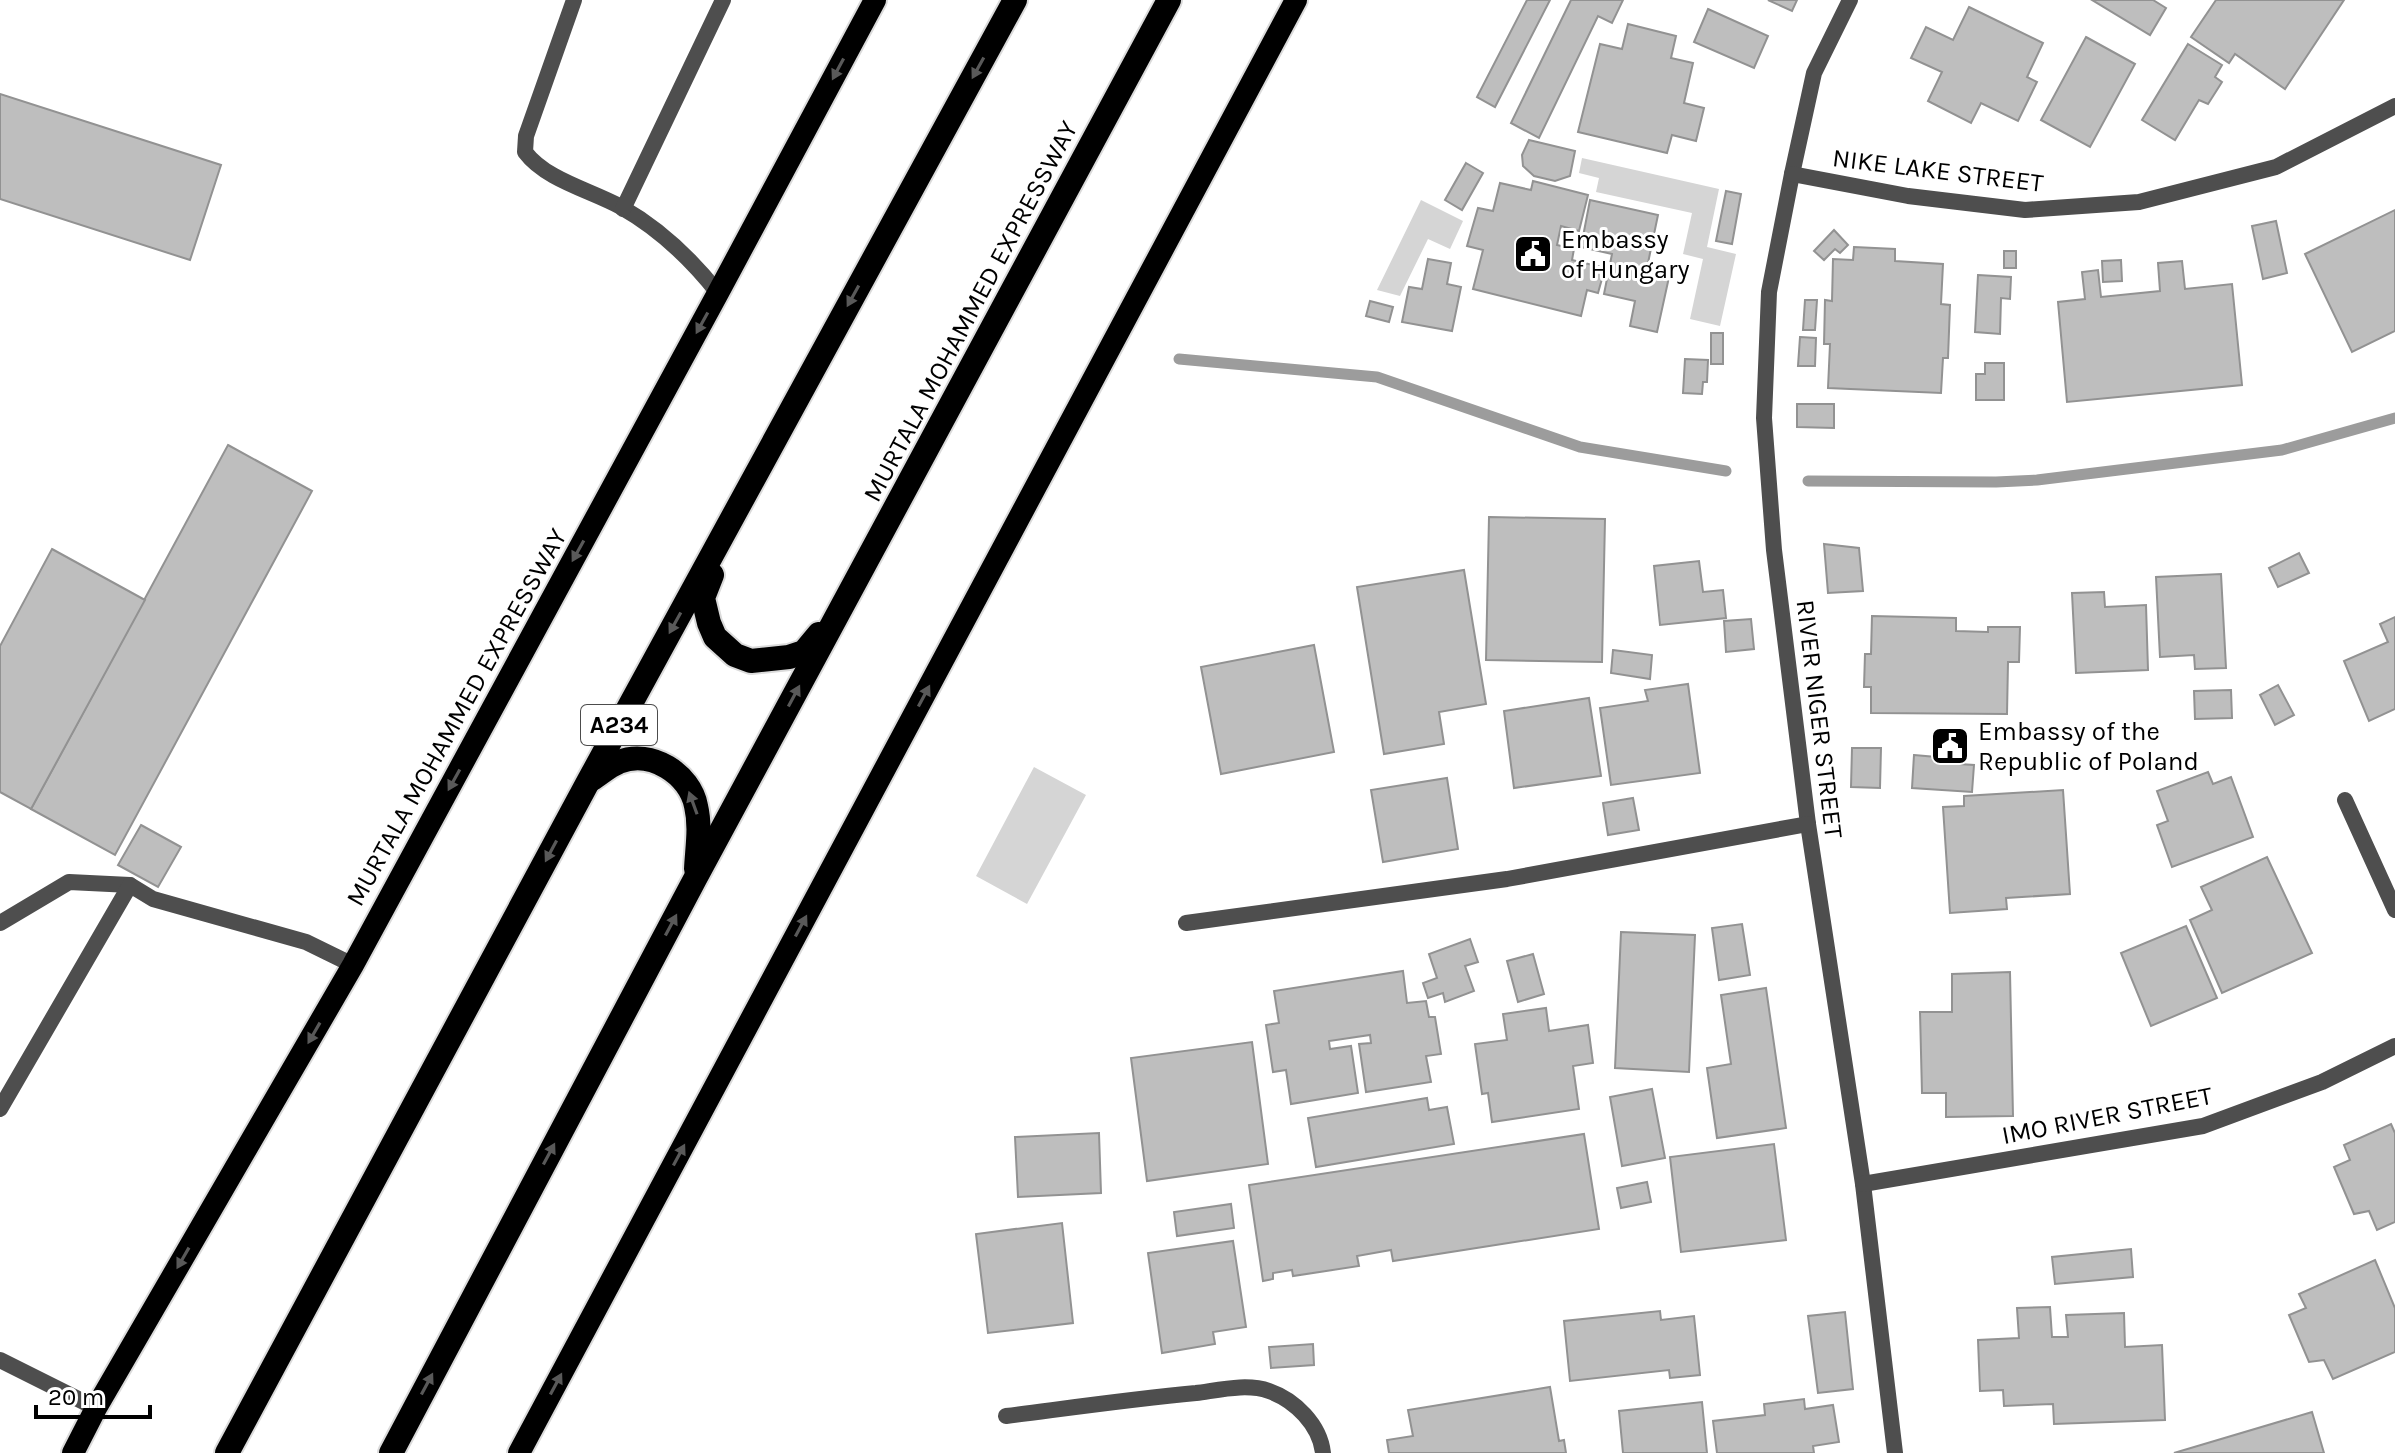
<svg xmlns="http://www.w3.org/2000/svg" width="2395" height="1453" viewBox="0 0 2395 1453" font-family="Karla,sans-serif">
  <rect width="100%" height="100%" fill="#fff"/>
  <g fill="#d5d5d5">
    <polygon points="1582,158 1719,189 1707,247 1736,254 1720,326 1690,319 1703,259 1683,254 1692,213 1596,192 1599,178 1579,173"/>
    <polygon points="1421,200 1463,221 1450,249 1428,239 1400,296 1377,290"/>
    <polygon points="1034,767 1086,795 1027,904 976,876"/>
  </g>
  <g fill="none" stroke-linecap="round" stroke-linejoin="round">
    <g stroke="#9c9c9c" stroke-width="11">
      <polyline points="1179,359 1377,377 1580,447 1726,471"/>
      <polyline points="1808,481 1996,482 2037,480 2282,450 2395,418"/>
    </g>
  </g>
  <g fill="#bebebe" stroke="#929292" stroke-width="2">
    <polygon points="1527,0 1550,0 1495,107 1477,97"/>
    <polygon points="1571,0 1623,0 1612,23 1598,16 1539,138 1511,123"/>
    <polygon points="1768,0 1797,0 1792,11"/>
    <polygon points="2092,0 2153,0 2166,8 2150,35"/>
    <polygon points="2216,0 2344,0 2285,89 2235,54 2229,63 2191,37"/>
    <polygon points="1969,7 2043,43 2027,77 2037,82 2018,121 1981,103 1971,123 1928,101 1942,72 1911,58 1926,27 1953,40"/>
    <polygon points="1708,9 1768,36 1754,68 1694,42"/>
    <polygon points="1628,24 1676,36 1671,58 1693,63 1684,103 1704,108 1696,141 1672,135 1667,153 1578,132 1600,44 1622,49"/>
    <polygon points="2086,37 2135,64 2090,147 2041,120"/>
    <polygon points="2188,44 2222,65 2215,77 2222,82 2208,104 2199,100 2175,140 2142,120"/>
    <polygon points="0,94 221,165 190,260 0,199"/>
    <polygon points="1529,140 1575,151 1570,176 1555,181 1534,176 1523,166 1522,155"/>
    <polygon points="1466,163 1483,173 1462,210 1445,200"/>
    <polygon points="1533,181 1588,195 1579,231 1561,226 1557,245 1574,249 1572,260 1605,268 1598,293 1587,290 1581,316 1473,289 1483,250 1467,246 1478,208 1493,211 1500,183 1531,190"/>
    <polygon points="1726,191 1741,194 1732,244 1716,241"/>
    <polygon points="1590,200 1658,215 1648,263 1671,268 1657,332 1630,326 1635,301 1604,294 1612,254 1581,247"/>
    <polygon points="2395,210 2395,331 2352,352 2305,254"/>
    <polygon points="2276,221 2287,273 2263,279 2252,226"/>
    <polygon points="1834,230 1848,245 1840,253 1835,249 1824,260 1814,251"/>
    <polygon points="1854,247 1895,249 1895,261 1943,264 1941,304 1950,305 1948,358 1943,358 1941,393 1828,388 1830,344 1824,344 1825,300 1832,301 1833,259 1853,260"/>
    <rect x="2004" y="251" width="12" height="17"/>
    <polygon points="1428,259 1451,263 1447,284 1461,287 1452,331 1402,322 1409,287 1422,289"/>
    <polygon points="2121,260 2122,281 2103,282 2102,261"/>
    <polygon points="2182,261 2185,289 2232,284 2242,385 2067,402 2058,302 2085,299 2082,272 2098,270 2101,297 2160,291 2158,263"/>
    <polygon points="1978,275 2011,277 2010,299 2001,298 2000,334 1975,332"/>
    <polygon points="1805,300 1817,300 1815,330 1803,330"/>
    <polygon points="1370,301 1393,307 1389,322 1366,316"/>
    <rect x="1711" y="333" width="12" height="31"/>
    <polygon points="1800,337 1816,338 1815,366 1798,366"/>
    <polygon points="1685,359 1708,360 1707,382 1703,382 1702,394 1683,393"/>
    <polygon points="1985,363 2004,363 2004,400 1976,400 1976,374 1985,374"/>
    <polygon points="1797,404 1834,404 1834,428 1797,427"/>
    <polygon points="228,445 312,491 115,855 31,809"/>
    <polygon points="1489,517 1605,519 1602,662 1486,660"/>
    <polygon points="1824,544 1859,548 1863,591 1828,593"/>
    <polygon points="52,549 145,600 31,809 0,792 0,646"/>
    <polygon points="2299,553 2309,573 2278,587 2269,568"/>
    <polygon points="1699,561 1703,592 1723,590 1726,618 1660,625 1654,566"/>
    <polygon points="1464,570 1486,704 1439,712 1444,744 1384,754 1357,587"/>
    <polygon points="2221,574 2226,668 2195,669 2194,655 2160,657 2156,577"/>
    <polygon points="2104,592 2105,607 2146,605 2148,670 2076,673 2072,593"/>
    <polygon points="1872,616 1956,618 1956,631 1988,632 1988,627 2020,627 2019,662 2008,662 2007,714 1871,713 1871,687 1864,687 1865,654 1871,654"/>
    <polygon points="2395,617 2395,709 2369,721 2344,661 2388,642 2380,624"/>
    <polygon points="1751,619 1754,649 1726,652 1724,621"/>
    <polygon points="1314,645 1334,752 1221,774 1201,667"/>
    <polygon points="1613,650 1652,655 1650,679 1611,673"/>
    <polygon points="1688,684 1700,773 1611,785 1600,708 1648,701 1645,690"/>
    <polygon points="2278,685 2294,715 2275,725 2260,695"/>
    <polygon points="2231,690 2232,718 2195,719 2194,691"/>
    <polygon points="1589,698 1601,776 1514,788 1504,711"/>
    <polygon points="1852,748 1881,748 1880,788 1851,787"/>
    <polygon points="1914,755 1959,759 1959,764 1974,765 1972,792 1912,788"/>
    <polygon points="2208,772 2213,784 2231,777 2253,837 2172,867 2157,825 2168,821 2157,791"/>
    <polygon points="1447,778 1458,849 1383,862 1371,790"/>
    <polygon points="2063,790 2070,894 2006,898 2007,909 1950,913 1943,807 1964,806 1964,796"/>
    <polygon points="1633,798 1639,830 1608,835 1603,803"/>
    <polygon points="141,825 181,847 158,887 118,865"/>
    <polygon points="2267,857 2312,953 2222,993 2190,920 2212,910 2201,887"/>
    <polygon points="1742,924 1750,975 1719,980 1712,928"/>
    <polygon points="2186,926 2217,998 2151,1026 2121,953"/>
    <polygon points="1621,932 1695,935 1689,1072 1615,1068"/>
    <polygon points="1470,939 1478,962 1465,966 1474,991 1445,1002 1443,993 1428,998 1423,983 1437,978 1429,954"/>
    <polygon points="1533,954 1544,994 1518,1002 1507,961"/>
    <polygon points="1403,971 1407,1003 1426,1001 1429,1017 1435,1017 1441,1054 1426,1056 1431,1082 1366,1092 1359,1044 1371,1043 1370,1035 1329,1041 1330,1049 1351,1046 1358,1093 1291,1104 1286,1070 1273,1072 1266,1025 1279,1023 1274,991"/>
    <polygon points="2010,972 2013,1116 1946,1117 1946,1093 1922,1093 1920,1012 1952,1012 1952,974"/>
    <polygon points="1766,988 1786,1128 1717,1138 1707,1068 1731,1064 1721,995"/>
    <polygon points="1546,1008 1549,1031 1588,1025 1593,1063 1573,1066 1579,1109 1492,1122 1488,1093 1482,1094 1475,1044 1507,1040 1503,1014"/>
    <polygon points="1252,1042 1268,1164 1147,1181 1131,1058"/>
    <polygon points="1652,1089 1665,1158 1622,1166 1610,1097"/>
    <polygon points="1427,1098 1429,1110 1447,1107 1454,1144 1316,1167 1308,1118"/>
    <polygon points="2391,1124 2395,1133 2395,1222 2377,1230 2369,1211 2354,1214 2334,1167 2350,1160 2344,1145"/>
    <polygon points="1099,1133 1101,1193 1018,1197 1015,1137"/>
    <polygon points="1584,1134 1599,1229 1393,1261 1391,1250 1357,1256 1359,1266 1293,1276 1292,1270 1273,1273 1273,1279 1263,1281 1249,1185"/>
    <polygon points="1774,1144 1786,1240 1681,1252 1670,1157"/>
    <polygon points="1647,1182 1651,1202 1621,1208 1617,1188"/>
    <polygon points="1231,1204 1234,1228 1177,1236 1174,1212"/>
    <polygon points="1062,1223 1073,1323 988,1333 976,1234"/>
    <polygon points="1233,1241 1246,1327 1213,1332 1215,1344 1162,1353 1148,1253"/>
    <polygon points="2131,1249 2133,1277 2055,1284 2052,1257"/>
    <polygon points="2375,1260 2395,1308 2395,1352 2333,1379 2324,1360 2309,1362 2289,1315 2306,1308 2299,1294"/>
    <polygon points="2050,1307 2052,1337 2068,1337 2066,1315 2124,1313 2125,1347 2162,1345 2165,1420 2054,1424 2053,1404 2004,1406 2003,1390 1980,1391 1978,1340 2019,1338 2017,1308"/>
    <polygon points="1660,1311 1661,1320 1694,1316 1700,1375 1670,1378 1669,1370 1570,1381 1564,1321"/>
    <polygon points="1845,1312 1853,1389 1818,1393 1808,1316"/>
    <polygon points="1313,1344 1314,1365 1271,1368 1269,1347"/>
    <polygon points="1550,1387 1559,1441 1564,1440 1566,1453 1389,1453 1387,1440 1413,1436 1408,1410"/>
    <polygon points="1804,1399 1805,1409 1833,1405 1839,1442 1813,1446 1814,1453 1717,1453 1713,1421 1765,1415 1764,1404"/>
    <polygon points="1702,1402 1707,1453 1623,1453 1619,1411"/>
    <polygon points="2312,1412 2324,1453 2174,1453"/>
  </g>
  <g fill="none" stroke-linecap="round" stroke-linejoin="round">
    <g stroke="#dbdbdb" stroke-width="26">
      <g id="trunk">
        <polyline points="73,1453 96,1408 353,965 718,293 875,0"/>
        <polyline points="519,1453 1296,0"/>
      </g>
    </g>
    <g stroke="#dbdbdb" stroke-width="28">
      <g id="motorway">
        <polyline points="712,575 703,598 709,623 715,637 735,655 751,661 789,657 804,652 819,634"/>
        <path d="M592 779C600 774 610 765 619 762 651 749 690 774 696 806 701 827 697 848 696 869"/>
        <polyline points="227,1453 588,782 1015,0"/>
        <polyline points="391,1453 695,879 1169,0"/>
      </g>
    </g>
    <g stroke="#4e4e4e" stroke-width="16">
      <path d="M574 0 526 136 525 152C546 180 590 190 621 207 658 228 692 260 718 293"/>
      <polyline points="623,209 723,0"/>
      <polyline points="0,923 69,882 130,885"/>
      <polyline points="0,1109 130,885 153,899 306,942 353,965"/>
      <polyline points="0,1360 96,1408"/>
    </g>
    <g stroke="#4e4e4e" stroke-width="16">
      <polyline points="1850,0 1814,73 1792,174 1769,292 1764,418 1774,550 1808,824 1863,1184 1895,1453"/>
      <polyline points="1792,174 1908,196 2025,210 2139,202 2276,167 2395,106"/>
      <polyline points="2345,800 2395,910"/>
      <polyline points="1186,923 1507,879 1808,824"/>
      <polyline points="1863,1184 2203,1126 2322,1082 2395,1046"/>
      <path d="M1006 1416C1069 1408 1132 1399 1196 1393 1219 1390 1247 1383 1269 1391 1295 1400 1320 1425 1323 1453"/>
    </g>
    <use href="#trunk" stroke="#000" stroke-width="22"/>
    <use href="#motorway" stroke="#000" stroke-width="24"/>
  </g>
  <defs><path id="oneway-solid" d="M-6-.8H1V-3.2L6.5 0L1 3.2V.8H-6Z" transform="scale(2)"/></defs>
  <g fill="#595959">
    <use href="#oneway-solid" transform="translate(978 68) rotate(119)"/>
    <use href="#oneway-solid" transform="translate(838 69) rotate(118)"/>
    <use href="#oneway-solid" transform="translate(853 296) rotate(119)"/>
    <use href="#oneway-solid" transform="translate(702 323) rotate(119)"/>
    <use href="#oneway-solid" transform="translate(578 551) rotate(119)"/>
    <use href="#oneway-solid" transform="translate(675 623) rotate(119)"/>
    <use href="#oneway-solid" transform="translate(794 696) rotate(-62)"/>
    <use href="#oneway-solid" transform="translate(924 696) rotate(-62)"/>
    <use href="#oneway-solid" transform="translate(454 780) rotate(119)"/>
    <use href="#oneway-solid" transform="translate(693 803) rotate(-110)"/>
    <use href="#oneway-solid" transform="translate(551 851) rotate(118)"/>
    <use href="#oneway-solid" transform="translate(671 925) rotate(-62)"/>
    <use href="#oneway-solid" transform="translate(801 926) rotate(-62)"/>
    <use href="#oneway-solid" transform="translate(314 1033) rotate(120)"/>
    <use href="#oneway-solid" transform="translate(549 1154) rotate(-62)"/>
    <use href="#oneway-solid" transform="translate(679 1155) rotate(-62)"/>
    <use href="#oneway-solid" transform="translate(183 1258) rotate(120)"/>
    <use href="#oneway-solid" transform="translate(427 1384) rotate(-62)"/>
    <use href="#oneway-solid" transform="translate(556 1384) rotate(-62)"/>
  </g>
  <defs>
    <g id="civic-square" transform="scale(2)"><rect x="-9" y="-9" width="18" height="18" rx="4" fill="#000" stroke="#fff"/><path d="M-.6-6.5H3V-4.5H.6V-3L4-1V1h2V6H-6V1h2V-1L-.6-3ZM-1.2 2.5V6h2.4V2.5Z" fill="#fff"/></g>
  </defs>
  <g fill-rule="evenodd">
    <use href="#civic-square" x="1533" y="254"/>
    <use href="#civic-square" x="1950" y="746"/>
  </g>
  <g text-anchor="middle" stroke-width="6" stroke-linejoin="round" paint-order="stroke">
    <rect fill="#fff" stroke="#4c4c4c" stroke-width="2" x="581" y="705" width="76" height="40" rx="6"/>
    <g font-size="24" font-weight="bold" fill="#000">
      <text x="619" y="733">A234</text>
    </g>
    <g font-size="26" fill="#000" stroke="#fff">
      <text transform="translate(1938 170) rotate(7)" y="9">NIKE LAKE STREET</text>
      <text transform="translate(970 311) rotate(-62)" y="9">MURTALA MOHAMMED EXPRESSWAY</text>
      <text transform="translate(456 717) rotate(-61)" y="9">MURTALA MOHAMMED EXPRESSWAY</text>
      <text transform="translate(1820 719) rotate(83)" y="9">RIVER NIGER STREET</text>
      <text transform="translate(2107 1115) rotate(-11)" y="9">IMO RIVER STREET</text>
    </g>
    <g font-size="26" fill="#000" stroke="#fff" text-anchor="start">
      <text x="1561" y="248">Embassy<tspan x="1561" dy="30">of Hungary</tspan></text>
      <text x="1978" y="740">Embassy of the<tspan x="1978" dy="30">Republic of Poland</tspan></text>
    </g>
  </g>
  <path d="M36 1405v12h114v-12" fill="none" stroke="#000000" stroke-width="4"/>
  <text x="48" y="1405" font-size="24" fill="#000000" stroke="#ffffff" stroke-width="6" paint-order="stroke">20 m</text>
</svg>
